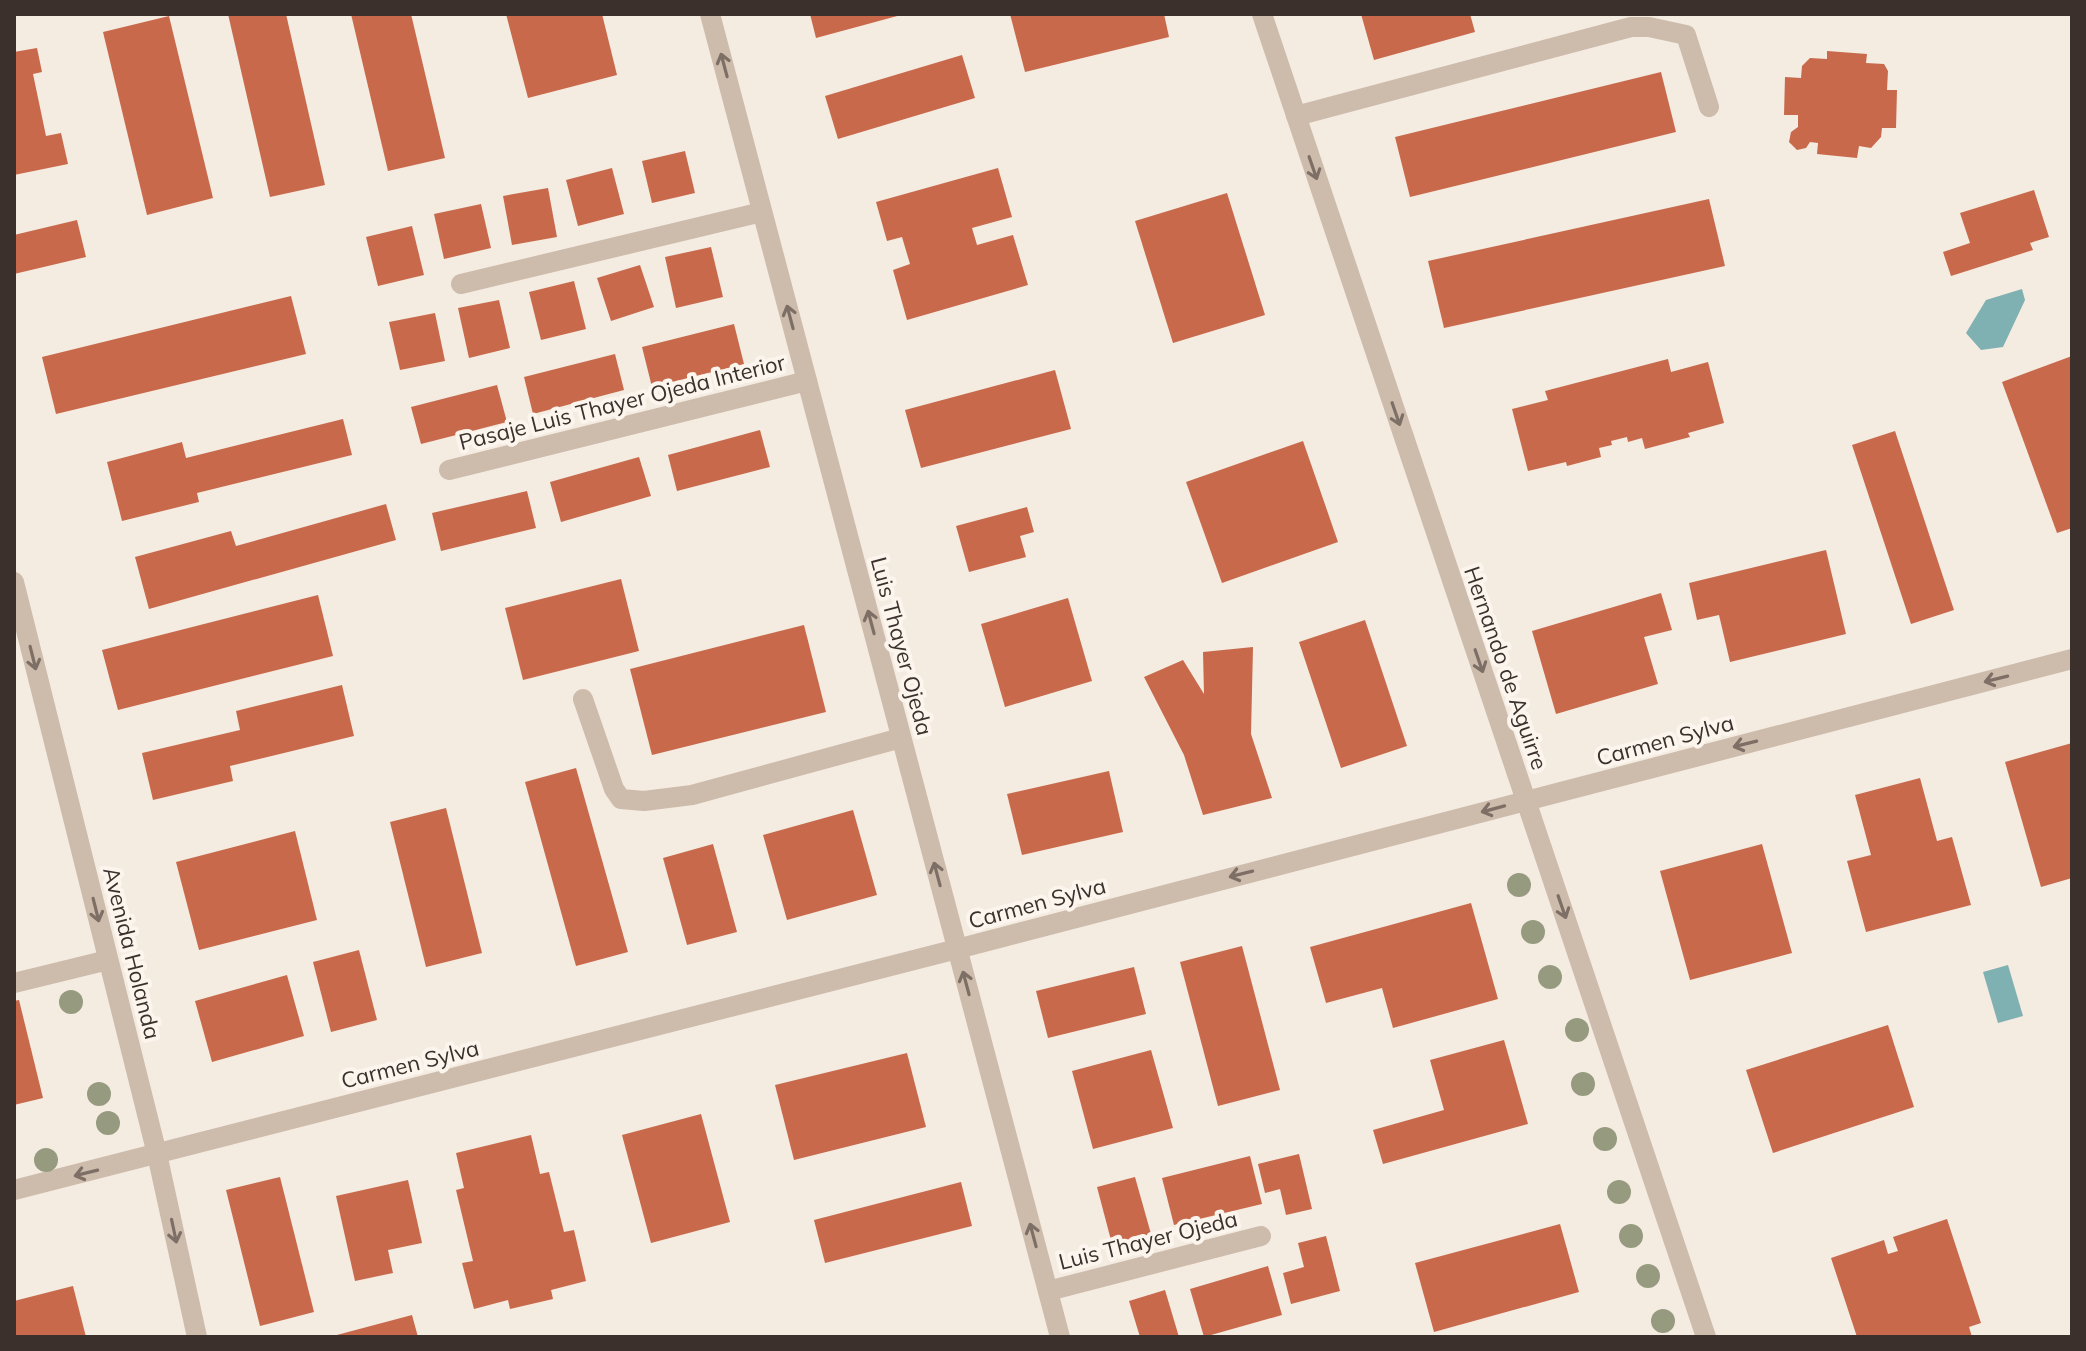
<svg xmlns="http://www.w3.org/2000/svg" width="2086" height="1351" viewBox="0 0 2086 1351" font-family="Mulish,sans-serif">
  <rect width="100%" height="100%" fill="#f4ebe1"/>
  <g fill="#7fb0b2">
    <polygon points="2022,289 2025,300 2003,347 1981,350 1966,333 1986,300"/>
    <polygon points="2008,965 2023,1016 1998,1023 1983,972"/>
  </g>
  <g fill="#c8694b">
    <polygon points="228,14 286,14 325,185 270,197"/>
    <polygon points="351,14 411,14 445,158 388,171"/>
    <polygon points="506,14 602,14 617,75 528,98"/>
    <polygon points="810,14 901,14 901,15 816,38"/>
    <polygon points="1010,14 1164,14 1169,37 1025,72"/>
    <polygon points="1361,14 1470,14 1475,32 1374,60"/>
    <polygon points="169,16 213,198 147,215 103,32"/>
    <polygon points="37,48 42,72 33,74 46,136 61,133 68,164 14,175 14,52"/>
    <polygon points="1827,51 1867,54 1866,63 1884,64 1888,71 1887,90 1897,90 1896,128 1882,128 1881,137 1871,148 1859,146 1857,158 1817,154 1818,143 1810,142 1806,148 1797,150 1789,142 1791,132 1798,127 1798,115 1784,115 1785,77 1801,78 1802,66 1810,58 1827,59"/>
    <polygon points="962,55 975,98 838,139 825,96"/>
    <polygon points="1661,72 1676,132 1410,197 1395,137"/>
    <polygon points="685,151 695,193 652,203 642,161"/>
    <polygon points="612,168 624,214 578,226 566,180"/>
    <polygon points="998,168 1012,217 972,228 977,245 1013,235 1028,285 907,320 893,270 910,264 902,237 887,241 876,202"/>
    <polygon points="548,188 557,237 512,245 503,196"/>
    <polygon points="2034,190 2049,237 2030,243 2033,250 1951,276 1943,252 1970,243 1960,213"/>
    <polygon points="1227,193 1265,315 1173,343 1135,221"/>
    <polygon points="1709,199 1725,266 1444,328 1428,261"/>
    <polygon points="481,204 491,248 444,259 434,214"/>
    <polygon points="77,220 86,257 14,274 14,235"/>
    <polygon points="412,226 424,275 378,286 366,237"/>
    <polygon points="711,247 723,297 676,308 665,257"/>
    <polygon points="640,265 654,307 611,321 597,278"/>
    <polygon points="574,281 586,329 541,340 529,292"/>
    <polygon points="291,296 306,354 56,414 42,357"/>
    <polygon points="499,300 510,348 469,358 458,308"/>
    <polygon points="435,313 445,361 400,370 389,322"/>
    <polygon points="734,324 744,364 652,387 642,347"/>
    <polygon points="615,354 624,390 533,414 524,377"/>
    <polygon points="2072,356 2072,528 2057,533 2002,382"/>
    <polygon points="1668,359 1671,372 1708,362 1724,423 1688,433 1690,437 1645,449 1642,438 1628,442 1627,437 1611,441 1612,445 1599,448 1601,457 1567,466 1566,462 1528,471 1512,409 1548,400 1545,391"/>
    <polygon points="1055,370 1071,429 921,468 905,410"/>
    <polygon points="497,385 507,422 421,444 411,407"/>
    <polygon points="343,419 352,455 197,493 199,502 122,521 107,462 182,442 186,458"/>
    <polygon points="760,430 770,467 677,491 668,455"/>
    <polygon points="1895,431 1954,610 1911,624 1852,445"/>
    <polygon points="1303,441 1338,542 1222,583 1186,482"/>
    <polygon points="639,457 651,496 561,522 550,482"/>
    <polygon points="527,491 536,528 441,551 432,513"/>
    <polygon points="386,504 396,540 149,609 135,557 231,531 236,546"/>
    <polygon points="1027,507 1034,532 1020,536 1026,557 969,572 956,526"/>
    <polygon points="1826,550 1846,634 1730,662 1719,615 1697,620 1689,583"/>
    <polygon points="621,579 639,651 523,680 505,608"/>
    <polygon points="1661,593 1672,630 1644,637 1658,684 1556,714 1532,631"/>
    <polygon points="318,595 333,656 118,710 102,650"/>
    <polygon points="1068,598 1092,681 1005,707 981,624"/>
    <polygon points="1365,620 1407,746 1341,768 1299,642"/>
    <polygon points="804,625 826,712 652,755 630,669"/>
    <polygon points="1253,647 1251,734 1272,798 1203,815 1184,755 1144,677 1183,660 1204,694 1203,652"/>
    <polygon points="342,685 354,736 230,766 233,781 153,800 142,753 240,730 236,711"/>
    <polygon points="2072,743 2072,878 2041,887 2005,762"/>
    <polygon points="576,768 628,952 576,966 525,782"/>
    <polygon points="1109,771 1123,832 1022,855 1007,794"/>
    <polygon points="1920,778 1937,841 1952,837 1971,905 1866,932 1847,861 1871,855 1855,795"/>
    <polygon points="446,808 482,953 426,967 390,822"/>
    <polygon points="853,810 877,895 787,920 763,835"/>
    <polygon points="295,831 317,920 199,950 176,862"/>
    <polygon points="713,844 737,932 687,945 663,858"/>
    <polygon points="1762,844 1792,953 1690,980 1660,871"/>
    <polygon points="1471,903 1498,999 1393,1028 1382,988 1326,1003 1310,947"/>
    <polygon points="1242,946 1280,1090 1218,1106 1180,962"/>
    <polygon points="359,950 377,1020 331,1032 313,962"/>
    <polygon points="1134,967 1146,1014 1048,1038 1036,991"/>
    <polygon points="287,975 304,1036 212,1062 195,1001"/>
    <polygon points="19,1000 43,1098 14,1105 14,1001"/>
    <polygon points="1888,1025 1914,1107 1773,1153 1746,1070"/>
    <polygon points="1504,1040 1528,1124 1383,1164 1373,1130 1444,1110 1430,1060"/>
    <polygon points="1151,1050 1173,1128 1093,1149 1072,1071"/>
    <polygon points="907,1053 926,1127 794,1160 775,1085"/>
    <polygon points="701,1114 730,1222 651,1243 622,1135"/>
    <polygon points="531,1135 540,1174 549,1172 564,1232 574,1230 586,1281 551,1290 553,1299 510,1309 508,1300 474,1309 462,1263 473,1261 456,1190 464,1188 456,1153"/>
    <polygon points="1299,1154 1312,1209 1286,1215 1280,1189 1265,1193 1258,1164"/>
    <polygon points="1250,1156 1262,1204 1174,1225 1162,1178"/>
    <polygon points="280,1177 314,1312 260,1326 226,1190"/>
    <polygon points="1135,1177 1151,1234 1112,1244 1097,1187"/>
    <polygon points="408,1180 422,1243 388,1250 393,1273 355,1281 336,1196"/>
    <polygon points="961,1182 972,1226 825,1263 814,1220"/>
    <polygon points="1947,1219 1981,1323 1969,1327 1972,1337 1857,1337 1831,1258 1884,1240 1888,1254 1898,1251 1893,1237"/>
    <polygon points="1560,1224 1579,1292 1434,1332 1415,1263"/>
    <polygon points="1326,1236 1340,1291 1291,1304 1283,1273 1304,1267 1298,1243"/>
    <polygon points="1268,1266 1282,1315 1204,1337 1190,1289"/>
    <polygon points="73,1286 86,1337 14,1337 14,1301"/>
    <polygon points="1165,1290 1179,1337 1140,1337 1129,1301"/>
    <polygon points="412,1315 418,1337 333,1337 333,1336"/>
  </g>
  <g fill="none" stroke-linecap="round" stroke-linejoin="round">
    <g stroke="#cdbbac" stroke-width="20">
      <polyline points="710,14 1060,1337"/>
      <polyline points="1262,14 1706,1337"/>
      <polyline points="1296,116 1631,27 1649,27 1686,35 1709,107"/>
      <polyline points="461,284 762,212"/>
      <polyline points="449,470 807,381"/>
      <polyline points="14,582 157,1154 197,1337"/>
      <polyline points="583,699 614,789 621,799 644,801 692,795 901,738"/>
      <polyline points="14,983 108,960"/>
      <polyline points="14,1190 957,949 2072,659"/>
      <polyline points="1048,1291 1261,1236"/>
    </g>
  </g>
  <g fill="#969b7f">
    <circle cx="1519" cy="885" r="12"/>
    <circle cx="1533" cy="932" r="12"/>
    <circle cx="1550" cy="977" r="12"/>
    <circle cx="71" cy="1002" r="12"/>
    <circle cx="1577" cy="1030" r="12"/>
    <circle cx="1583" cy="1084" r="12"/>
    <circle cx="99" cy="1094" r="12"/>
    <circle cx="108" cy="1123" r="12"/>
    <circle cx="1605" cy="1139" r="12"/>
    <circle cx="46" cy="1160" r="12"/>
    <circle cx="1619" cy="1192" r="12"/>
    <circle cx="1631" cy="1236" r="12"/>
    <circle cx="1648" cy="1276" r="12"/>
    <circle cx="1663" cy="1321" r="12"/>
  </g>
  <defs><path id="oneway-shaft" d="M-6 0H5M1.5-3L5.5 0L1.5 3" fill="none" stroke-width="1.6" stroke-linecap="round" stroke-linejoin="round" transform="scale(2)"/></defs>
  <g stroke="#7d6f65">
    <use href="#oneway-shaft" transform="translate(724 65) rotate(-105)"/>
    <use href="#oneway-shaft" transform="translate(1313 168) rotate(71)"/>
    <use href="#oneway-shaft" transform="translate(790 317) rotate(-105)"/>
    <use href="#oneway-shaft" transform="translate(1396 414) rotate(71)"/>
    <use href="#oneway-shaft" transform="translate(871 622) rotate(-105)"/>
    <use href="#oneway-shaft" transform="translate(33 658) rotate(76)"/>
    <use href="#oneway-shaft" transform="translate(1479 661) rotate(71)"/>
    <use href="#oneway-shaft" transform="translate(1996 679) rotate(166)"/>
    <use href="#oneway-shaft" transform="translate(1745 744) rotate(166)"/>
    <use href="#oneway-shaft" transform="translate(1493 809) rotate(165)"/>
    <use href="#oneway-shaft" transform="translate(937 874) rotate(-105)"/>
    <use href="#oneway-shaft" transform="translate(1241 874) rotate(166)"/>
    <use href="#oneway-shaft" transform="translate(1562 907) rotate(71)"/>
    <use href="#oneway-shaft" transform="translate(96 910) rotate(76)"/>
    <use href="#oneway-shaft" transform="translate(966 983) rotate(-105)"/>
    <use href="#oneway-shaft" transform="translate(86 1173) rotate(166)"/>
    <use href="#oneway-shaft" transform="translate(174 1231) rotate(78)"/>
    <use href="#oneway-shaft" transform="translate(1033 1235) rotate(-105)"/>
  </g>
  <g text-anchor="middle" stroke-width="8" stroke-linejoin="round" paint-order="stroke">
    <g font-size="22" fill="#3b302b" stroke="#fbf5ee">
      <text transform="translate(622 402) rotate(-14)" y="8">Pasaje Luis Thayer Ojeda Interior</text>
      <text transform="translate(902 646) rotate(75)" y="8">Luis Thayer Ojeda</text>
      <text transform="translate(1506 668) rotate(71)" y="8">Hernando de Aguirre</text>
      <text transform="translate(1665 740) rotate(-15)" y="8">Carmen Sylva</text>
      <text transform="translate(1037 903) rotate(-15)" y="8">Carmen Sylva</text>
      <text transform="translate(132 953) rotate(76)" y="8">Avenida Holanda</text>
      <text transform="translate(410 1064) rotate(-14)" y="8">Carmen Sylva</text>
      <text transform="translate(1148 1240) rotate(-14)" y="8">Luis Thayer Ojeda</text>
    </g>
  </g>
  <rect width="2086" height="1351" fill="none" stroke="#3b302b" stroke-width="32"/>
</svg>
